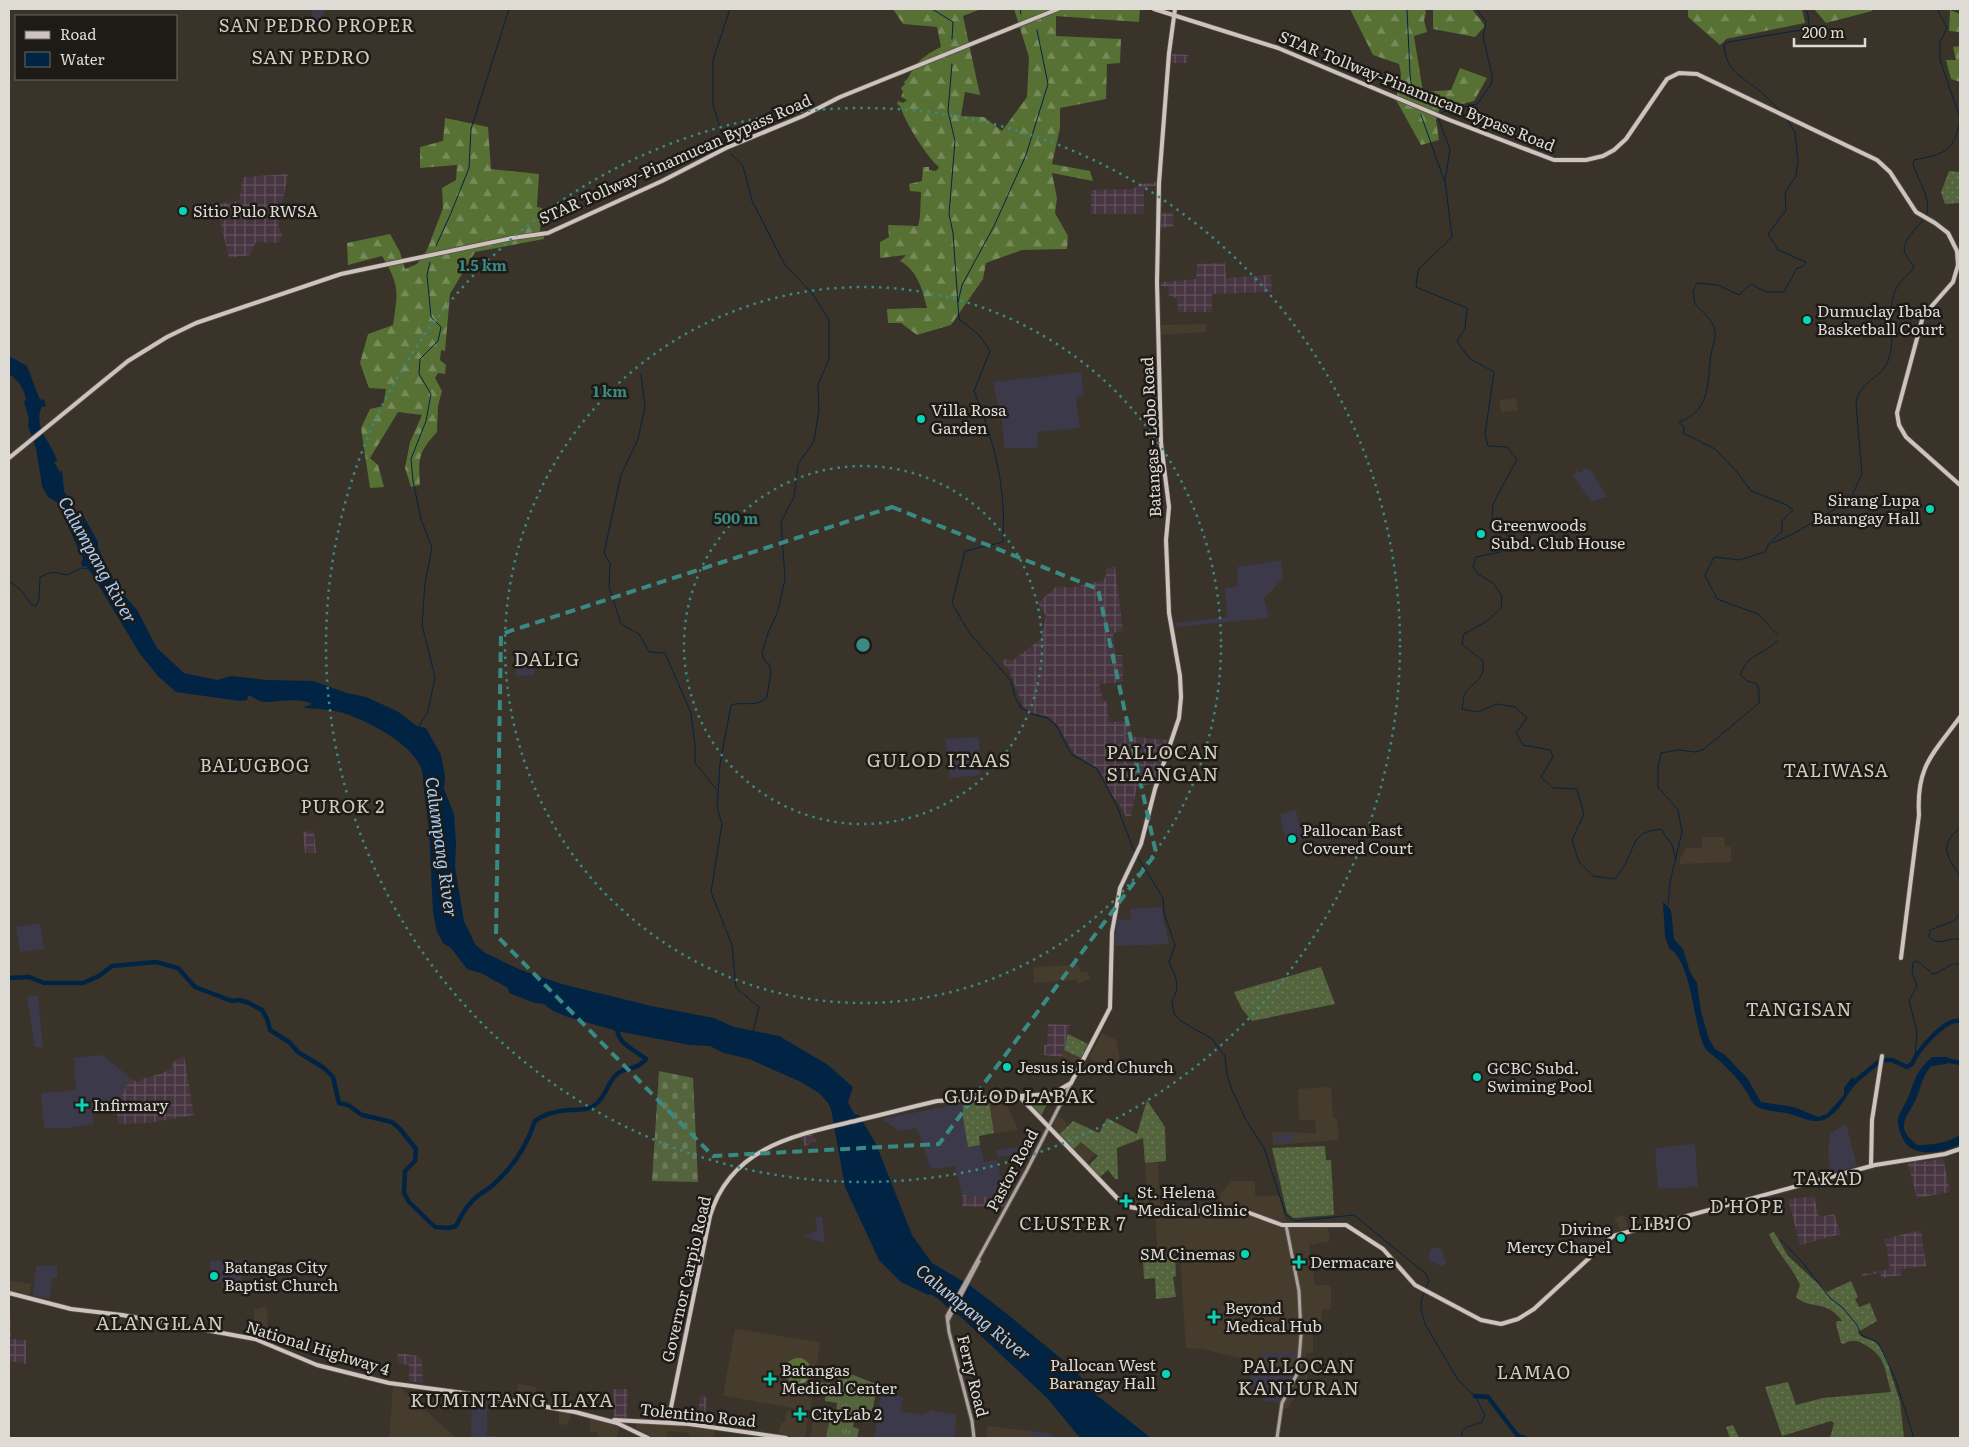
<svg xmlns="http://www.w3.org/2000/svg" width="1969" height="1447" viewBox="0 0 1969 1447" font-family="Literata,serif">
  <defs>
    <pattern id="industrial-grid" width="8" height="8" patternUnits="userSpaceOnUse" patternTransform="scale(1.25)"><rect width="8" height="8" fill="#473641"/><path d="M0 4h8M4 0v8" fill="none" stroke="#61525c"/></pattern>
    <pattern id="grass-dots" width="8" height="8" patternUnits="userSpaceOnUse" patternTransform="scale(1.25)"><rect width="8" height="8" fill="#54653e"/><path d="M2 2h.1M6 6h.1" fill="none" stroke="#6c7a59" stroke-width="1.8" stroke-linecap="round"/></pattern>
    <pattern id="forest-firs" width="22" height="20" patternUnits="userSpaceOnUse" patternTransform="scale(1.25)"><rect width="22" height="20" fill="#577034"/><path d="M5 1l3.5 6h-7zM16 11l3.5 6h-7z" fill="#778a5a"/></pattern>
    <pattern id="cemetery-stones" width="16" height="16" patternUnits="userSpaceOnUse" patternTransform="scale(1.25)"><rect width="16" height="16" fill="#54653e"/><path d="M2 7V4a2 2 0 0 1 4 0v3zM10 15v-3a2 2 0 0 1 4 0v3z" fill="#6c7a59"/></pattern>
    <pattern id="park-tufts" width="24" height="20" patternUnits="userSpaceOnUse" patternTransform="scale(1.25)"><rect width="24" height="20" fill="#54653e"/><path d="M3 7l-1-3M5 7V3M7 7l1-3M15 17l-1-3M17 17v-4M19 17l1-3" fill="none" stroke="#6c7a59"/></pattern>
  </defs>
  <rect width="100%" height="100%" fill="#39332a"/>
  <g fill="#463c2e">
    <polygon points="1206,324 1206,332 1161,335 1161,325"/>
    <polygon points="1516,398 1518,411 1501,412 1499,400"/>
    <polygon points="1702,837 1724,837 1725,847 1731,847 1731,862 1680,864 1680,859 1686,848 1702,848"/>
    <polygon points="1078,965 1082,973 1087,971 1090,979 1078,984 1076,980 1034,983 1033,967"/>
    <polygon points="1102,1033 1116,1040 1123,1075 1089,1058"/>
    <polygon points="1064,1050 1081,1058 1077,1065 1062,1057"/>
    <polygon points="1331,1087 1333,1118 1337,1118 1339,1140 1273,1145 1272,1132 1316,1133 1315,1120 1299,1120 1298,1089"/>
    <polygon points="1005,1101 1018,1130 994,1133 989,1102"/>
    <polygon points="1058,1116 1063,1119 1068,1126 1059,1135 1052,1127"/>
    <polygon points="1081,1142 1096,1153 1087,1163 1073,1150"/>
    <polygon points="1158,1162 1160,1205 1220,1206 1220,1194 1232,1181 1255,1181 1255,1196 1279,1196 1286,1222 1291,1228 1328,1227 1330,1241 1309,1245 1315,1285 1331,1285 1331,1309 1323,1309 1320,1326 1313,1326 1313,1353 1306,1353 1307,1369 1308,1369 1307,1381 1313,1382 1314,1391 1296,1395 1288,1408 1283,1409 1279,1402 1292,1379 1294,1371 1202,1349 1186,1348 1180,1256 1158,1258 1155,1213 1136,1210 1135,1197 1147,1194 1145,1163"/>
    <polygon points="1624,1215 1628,1227 1621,1230 1614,1218"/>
    <polygon points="9,1280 31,1284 30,1295 9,1290"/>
    <polygon points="263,1307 267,1307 268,1340 255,1336 254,1310"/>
    <polygon points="735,1329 820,1342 810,1411 723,1396"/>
    <polygon points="518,1384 536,1387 536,1392 533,1392 532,1398 516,1395"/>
    <polygon points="393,1386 401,1388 456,1438 389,1438"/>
    <polygon points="787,1410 809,1413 805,1438 778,1435 781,1423 784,1423"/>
    <polygon points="559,1411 570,1414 571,1420 568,1421 568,1424 559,1425"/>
    <polygon points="814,1415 830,1417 826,1438 810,1438"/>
    <polygon points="590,1418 619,1427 617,1438 598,1438 598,1432 590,1432"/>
    <polygon points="636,1423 686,1425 714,1429 714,1437 689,1436 689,1433 668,1431 667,1438 655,1438 636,1428"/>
    <polygon points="987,1426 1031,1431 1030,1438 987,1438"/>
  </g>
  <g fill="url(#industrial-grid)">
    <polygon points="1172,54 1188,55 1187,63 1172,63"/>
    <polygon points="288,174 278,225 282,234 279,243 256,242 250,255 229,258 216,204 239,201 243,177"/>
    <polygon points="1156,182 1156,186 1144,187 1144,214 1091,214 1091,190 1133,189 1141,184"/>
    <polygon points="1173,212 1173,227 1161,228 1161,213"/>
    <polygon points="1225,263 1226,278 1271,275 1272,292 1212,294 1212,312 1178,312 1177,298 1169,296 1168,287 1161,286 1160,282 1196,279 1197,264"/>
    <polygon points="1115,567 1123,631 1113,633 1115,655 1122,655 1123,682 1099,684 1102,696 1104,701 1107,702 1109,722 1130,721 1131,734 1123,736 1169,740 1154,784 1137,786 1131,816 1126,817 1119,803 1114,798 1099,769 1073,753 1058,725 1047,716 1032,713 1023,706 1009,670 1002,662 1005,659 1012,661 1041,639 1046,616 1038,603 1057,586 1071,588 1104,580 1106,575 1106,568"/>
    <polygon points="314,831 316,853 305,853 303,832"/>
    <polygon points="1048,1024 1070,1025 1062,1057 1044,1055 1044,1045 1047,1045"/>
    <polygon points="184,1056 194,1115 148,1123 118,1124 116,1107 130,1078 137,1082 142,1079 160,1074 173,1068 172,1063"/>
    <polygon points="811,1134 816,1141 805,1146 800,1137"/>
    <polygon points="1943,1158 1950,1192 1917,1198 1907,1161 1921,1159 1922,1162"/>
    <polygon points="962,1195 1002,1197 1008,1199 1003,1208 962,1206"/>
    <polygon points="1814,1196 1819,1217 1834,1214 1841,1234 1800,1245 1788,1199"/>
    <polygon points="1921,1230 1926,1266 1901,1269 1902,1275 1882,1278 1880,1273 1862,1276 1862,1274 1890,1269 1885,1239"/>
    <polygon points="1157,1247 1158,1258 1140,1258 1139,1248"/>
    <polygon points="9,1319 11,1319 11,1339 26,1340 26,1364 9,1361"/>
    <polygon points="398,1353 418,1356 422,1360 423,1383 409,1381 409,1365 397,1363"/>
    <polygon points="613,1389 628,1389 627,1418 614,1417"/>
    <polygon points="700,1396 707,1397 704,1423 697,1422"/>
  </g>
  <g fill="#3c394b">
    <polygon points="312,9 325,9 322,21 312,22"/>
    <polygon points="1081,372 1084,395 1077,397 1076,400 1080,428 1038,432 1037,448 1004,448 1003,426 993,382"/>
    <polygon points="1584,468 1591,470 1607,497 1591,501 1573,476 1576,471 1582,472"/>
    <polygon points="1281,560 1283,578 1264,599 1269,618 1176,627 1176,623 1227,617 1225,588 1238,586 1237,567"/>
    <polygon points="526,650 529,652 531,663 534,664 534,675 516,676 515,651"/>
    <polygon points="979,737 980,775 950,778 945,739"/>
    <polygon points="1296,810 1302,840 1286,844 1280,814"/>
    <polygon points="1161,907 1169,944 1114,946 1117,919 1131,920 1130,909"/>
    <polygon points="40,923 44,949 20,952 16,927"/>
    <polygon points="38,995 43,1047 35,1047 27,997"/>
    <polygon points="103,1055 130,1078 116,1107 93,1109 93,1124 69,1128 44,1128 41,1093 76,1090 74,1058"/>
    <polygon points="963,1103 963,1118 968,1146 980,1145 984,1162 997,1160 1002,1182 1000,1183 1002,1197 962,1195 955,1166 931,1169 917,1128 899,1131 882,1119"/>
    <polygon points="1846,1123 1857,1166 1830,1174 1828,1150 1830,1134"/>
    <polygon points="1292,1134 1293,1142 1274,1143 1274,1135"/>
    <polygon points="1695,1144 1698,1187 1658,1189 1655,1148"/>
    <polygon points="1021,1146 1022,1154 997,1157 996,1150"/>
    <polygon points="815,1217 822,1217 825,1243 804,1237 817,1230"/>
    <polygon points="1431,1248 1441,1248 1446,1263 1443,1267 1428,1260"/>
    <polygon points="242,1260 242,1281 211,1283 210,1261"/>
    <polygon points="36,1266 57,1266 57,1277 52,1278 50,1299 33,1295"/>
    <polygon points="1262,1353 1296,1353 1296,1357 1262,1358"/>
    <polygon points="1253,1361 1294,1371 1292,1379 1279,1402 1263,1401 1263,1388 1248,1387"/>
    <polygon points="882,1387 903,1398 900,1411 923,1415 924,1413 929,1413 929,1410 956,1415 955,1438 874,1438"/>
    <polygon points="472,1397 487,1399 487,1436 497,1436 497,1438 471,1438"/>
    <polygon points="1031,1431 1049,1433 1056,1438 1030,1438"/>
  </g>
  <g fill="url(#grass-dots)">
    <polygon points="1949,171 1960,172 1960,203 1945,204 1941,192"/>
    <polygon points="1321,967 1335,1004 1252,1021 1242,1009 1234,992"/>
    <polygon points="1068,1034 1088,1044 1081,1058 1064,1050"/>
    <polygon points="1147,1100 1165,1127 1166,1161 1145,1163 1143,1138 1117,1148 1118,1179 1115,1179 1108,1170 1100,1177 1089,1165 1098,1156 1081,1142 1073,1150 1059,1135 1073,1121 1099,1133 1107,1118 1137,1134"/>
    <polygon points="989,1102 994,1133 979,1136 980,1145 968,1147 963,1118 963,1103"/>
    <polygon points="1325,1146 1326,1160 1331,1160 1334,1215 1293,1218 1287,1213 1272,1148"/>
    <path d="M1774 1232 1788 1256 1827 1292 1851 1281 1858 1297 1855 1299 1859 1307 1870 1303 1877 1321 1858 1332C1861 1339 1869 1338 1875 1342 1882 1347 1890 1364 1890 1371L1900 1402 1904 1438H1830L1834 1423 1831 1421 1782 1436 1765 1387 1788 1382 1796 1405 1823 1398 1891 1392C1884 1369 1887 1356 1862 1343 1856 1340 1849 1340 1844 1344L1841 1343 1836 1324 1837 1321H1842C1827 1299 1810 1310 1796 1297L1800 1285C1792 1266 1776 1252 1769 1234Z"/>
    <polygon points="1175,1256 1176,1276 1173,1277 1176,1297 1156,1299 1155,1278 1144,1279 1143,1259"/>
    <polygon points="1733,1425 1739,1438 1730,1438 1726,1427"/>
  </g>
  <g fill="url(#forest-firs)">
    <path d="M893 9H981L963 16 980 95 965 92 961 116 984 117 1002 131 1027 97 1029 57 1014 9H1140L1139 22 1056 16V36L1121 39 1120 63 1107 64 1106 99 1060 108V128L1052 164 1090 171 1093 181 1052 173 1057 198 1055 213 1068 236 1067 249 1022 250 986 263 983 279 951 325 917 335 901 323H888L887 309 927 308C922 289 918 271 900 261L906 255 880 258V242L889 237 888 225 918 226 920 217 921 192 910 191 909 184 922 181 923 167H929V170L936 171 939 167C926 156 905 122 900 106L897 104 898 101 903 103 907 100 901 97 903 92 901 88 905 84 904 82C910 77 910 73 914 68 919 59 932 51 941 47L937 27 903 24Z"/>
    <polygon points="1350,9 1425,9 1426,13 1424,20 1427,32 1414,36 1423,92 1451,90 1460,68 1487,78 1474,101 1439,110 1436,120 1439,140 1421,145 1396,100 1401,74 1399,64 1373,55"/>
    <polygon points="1433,9 1472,9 1485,26 1475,37 1433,29"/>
    <polygon points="1688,9 1802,9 1805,23 1726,39 1720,45 1688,17"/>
    <polygon points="1814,9 1872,9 1872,11 1826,23"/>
    <polygon points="1950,10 1960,14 1960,36 1959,32 1949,31"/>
    <polygon points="1960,46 1960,82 1951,79 1946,60 1956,60 1953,47"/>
    <path d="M445 118 488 127 491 169 539 174 537 207 542 208 540 231 544 232V239L475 252 450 294 445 351 441 350 440 360 446 365 445 374 438 373 435 378 442 391 438 406 437 432C419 452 418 457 420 485L411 487 405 468 410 442 422 415 398 412 370 458 378 465 384 487 370 488 361 428 370 409 383 406 386 389 369 388 360 363 368 334 393 325C398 291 400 286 382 256L348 265 347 243 390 234 400 252 405 269 417 264 427 250 443 208 442 188 456 180 457 165 420 168V147L443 141Z"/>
    <circle cx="798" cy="1371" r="13"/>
  </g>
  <polygon fill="url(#cemetery-stones)" points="659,1071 693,1078 698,1182 652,1181"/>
  <g fill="url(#park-tufts)">
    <polygon points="1050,1098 1041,1116 1029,1104 1031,1099"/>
    <polygon points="838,1369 876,1384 877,1389 869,1423 854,1421 853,1427 859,1429 857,1438 826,1437 831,1413 836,1414 837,1403 825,1401 825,1396 816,1395 817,1382 838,1384"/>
  </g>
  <g fill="#022444">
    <path d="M9 356 27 366 40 400 44 399 46 407 42 406C32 428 52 442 57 461L54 462 60 472 62 470 64 491 68 498 73 499 75 501 71 504 77 514V517L83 523 81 516 84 517 98 542V548L117 587 137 610 157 648 184 673 217 680 231 676 267 680 313 681 347 693 366 697 397 711 417 726 426 728 441 755 445 776 444 789 454 814 456 844 455 867 464 921 475 944 485 953 521 970 562 984 651 1006 714 1018 734 1027 779 1036 828 1065 853 1087 848 1102 854 1114 859 1115 876 1144 912 1235 932 1263 971 1286 1007 1314 1075 1370 1094 1393 1151 1438H1080L1048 1399 960 1316C948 1311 942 1299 930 1294L928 1295 901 1282 879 1260 845 1187 831 1109 828 1103 819 1093 801 1082 749 1059 724 1053 710 1046 690 1045 617 1031 568 1017 553 1011 544 1004 535 1003 509 993 508 988 481 973 467 969 451 948 443 943 437 932 433 912 429 831 423 782C427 750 369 721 343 713 331 709 317 709 305 708L304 707 312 704C299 697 280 702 264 702 259 702 254 697 250 696H248L247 700 240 701 176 692 158 676 140 654 90 571 86 566 83 567 81 564 83 559 57 502 48 497 42 486 36 448 28 426 29 419 24 402 26 399C23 387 19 381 9 374Z"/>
    <path d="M1663 902 1671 910 1674 939 1683 949 1690 972 1697 983 1701 1012 1709 1039 1715 1049 1725 1055 1747 1078 1761 1102 1794 1107 1818 1117 1827 1114 1844 1095V1088L1852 1077 1858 1082C1847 1092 1842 1109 1829 1117 1816 1126 1804 1118 1790 1114 1780 1111 1765 1112 1756 1106 1751 1102 1750 1096 1746 1091 1740 1081 1729 1070 1721 1062 1716 1057 1707 1053 1704 1046 1693 1022 1692 962 1669 948L1665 936Z"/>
    <path d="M1932 1057H1948L1947 1064 1931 1066C1922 1076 1921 1089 1915 1101 1911 1110 1904 1117 1904 1126 1904 1134 1911 1140 1917 1145 1933 1145 1947 1143 1960 1135V1144C1943 1154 1911 1159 1902 1137 1900 1132 1897 1123 1898 1118 1900 1112 1904 1106 1907 1100 1916 1080 1914 1073 1932 1057Z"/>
  </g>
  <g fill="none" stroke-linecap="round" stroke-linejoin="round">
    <g stroke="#022444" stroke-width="1">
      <polyline points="932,9 953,22 952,39"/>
      <polyline points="1020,9 1021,14"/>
      <polyline points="1407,9 1410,74 1413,97"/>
      <polyline points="1937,9 1947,28 1940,42 1940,60 1960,118"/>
      <path d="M952 64 948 111 955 141 949 214 953 233 959 319 978 334 990 351 974 391C989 428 1001 467 1003 507 1004 518 1003 530 1003 542L965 551 952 603 968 631 1011 681 1015 697 1021 708 1032 714 1047 718 1056 725 1071 754 1097 769 1116 804 1135 853"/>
      <path d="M1780 111C1774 105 1768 98 1761 92 1743 77 1726 72 1724 45L1728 42 1801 30 1809 27 1808 15 1806 9"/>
      <polyline points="1439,114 1445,111 1477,104 1492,83 1492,75 1483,37 1486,21 1476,9"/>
      <polyline points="1421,115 1444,180"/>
      <path d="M1438 118 1450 149 1445 181 1452 237 1418 270 1416 287 1467 308 1465 328 1457 341 1469 358 1494 372 1485 434 1488 446 1507 447 1517 459 1493 504 1492 521 1512 540 1501 552 1476 557 1473 567 1478 574 1493 583 1502 596 1501 608 1487 621 1464 634 1462 644 1483 661C1485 684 1470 681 1464 696 1463 700 1463 705 1462 709L1477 712 1497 704 1515 707 1527 718 1516 733 1523 745 1550 750 1553 757 1541 777 1553 788 1577 789 1584 814 1572 840 1579 862 1593 876 1615 879C1619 873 1625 866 1628 858 1637 838 1637 832 1661 829L1672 845 1676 860"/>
      <polyline points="724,140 713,105 713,60 730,9"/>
      <path d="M731 154 743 166 752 201 785 265 812 293 829 320V359L818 385 819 410 814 441 798 464 794 497 781 522 785 579 778 611 768 633 762 653 764 660 769 664 771 671 767 697C757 708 744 701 731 705L720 764 717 807 722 824 711 892 732 945 736 988 759 1007 753 1032"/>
      <path d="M1926 216C1933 200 1917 179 1913 164L1914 160C1944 154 1953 153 1960 121"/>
      <polyline points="436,246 451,213 469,168 471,129 509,9"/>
      <polyline points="958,302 962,285 994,226 1026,155 1048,84 1037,30"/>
      <polyline points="641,374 645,407 638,439 621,475 604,553 610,563 609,587 621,624 639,634 649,652 665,653 691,713 695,747 695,763 717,790"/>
      <path d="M1773 543 1795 533 1850 500 1862 474 1856 403C1859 381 1881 379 1888 361 1897 339 1886 313 1895 291 1899 280 1910 276 1914 266 1911 262 1907 258 1905 253 1900 243 1918 227 1924 219"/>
      <polyline points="9,581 21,590 31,604 36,606 39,600 40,577 52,572 67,575 81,568 89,569"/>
      <path d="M1777 634 1758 614 1717 599 1705 575 1714 557 1739 560 1765 552 1768 545 1782 531V521L1793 510 1787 505 1751 491 1738 473 1715 449 1683 433 1684 427 1679 422C1711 411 1707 383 1711 354 1712 348 1716 338 1715 332 1714 321 1702 311 1695 304L1693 291 1697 283 1718 285 1739 295 1751 284 1766 292H1784L1797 268 1802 267 1806 262 1778 250 1768 234 1786 210 1785 193 1796 176 1798 161 1795 132 1786 118"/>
      <polyline points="418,728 428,711 435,677 422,625 425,583 432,548 421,519 413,481 411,459 426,421 431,394 419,374 420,359 438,341 441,327 431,317 427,275 430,262"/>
      <path d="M1960 828C1938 846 1947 856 1960 876"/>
      <path d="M1137 856 1163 898 1164 913 1175 945 1169 962C1176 977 1181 986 1172 1001L1174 1014 1181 1021 1212 1039 1225 1056 1227 1075 1232 1090 1246 1120 1264 1148 1286 1215 1295 1221 1354 1215 1426 1274 1429 1281 1421 1301V1309L1425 1324 1458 1380 1475 1396 1485 1415 1482 1422 1467 1427 1462 1431V1438"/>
      <path d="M1668 905 1670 882 1682 832 1678 810 1658 787V767L1661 753 1678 750 1696 752 1704 749 1759 703V691L1757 684 1747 681 1740 674C1743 670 1745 664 1749 660 1758 653 1770 649 1777 641"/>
      <path d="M1960 913 1954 921 1930 930 1929 936C1937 948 1948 937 1960 939"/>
      <path d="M1915 1056 1917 1031 1909 1001 1917 986 1912 972 1913 963 1916 961 1920 963 1933 974C1943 972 1949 962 1960 964"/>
      <polyline points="1781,1240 1803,1263 1830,1298 1843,1308 1857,1325 1861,1335 1875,1341 1879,1344 1895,1378 1914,1438"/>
    </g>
    <g stroke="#022444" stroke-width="4.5">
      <path d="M9 978 29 977 44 983H83L99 976 112 966 156 962 178 968 195 987 232 1001 240 1000 249 1003 262 1010 267 1019 270 1030 289 1042 298 1052 324 1068 333 1077 339 1103 348 1105 362 1115 392 1122 400 1129 416 1149 415 1161 405 1171 404 1193 409 1202 435 1227 449 1228 456 1226C462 1213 468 1203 479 1195 484 1191 491 1188 495 1183 514 1166 527 1145 535 1121 545 1113 557 1111 569 1110 577 1109 584 1111 592 1107 604 1101 607 1084 616 1075 625 1066 635 1072 646 1059 635 1050 617 1044 617 1027"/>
      <polyline points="1942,1059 1960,1063"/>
      <path d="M1853 1083 1881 1060H1892L1907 1067 1912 1064C1917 1051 1945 1018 1960 1021"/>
      <polyline points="1475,1396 1488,1397 1514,1431 1518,1436 1525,1438"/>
    </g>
    <g stroke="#575149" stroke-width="5">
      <g id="secondary">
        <polyline points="948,1320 979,1261"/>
        <polyline points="974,1438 972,1421 949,1332 947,1316 1027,1170 1071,1083"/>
        <polyline points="1277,1438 1282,1403 1298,1372 1301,1335 1299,1291 1286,1225"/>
      </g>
    </g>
    <g stroke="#575149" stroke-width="5.5">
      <g id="primary">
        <polyline points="1154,9 1278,48 1447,119 1554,160 1586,160 1603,156 1614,150 1626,139 1667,79 1679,73 1697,74 1877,160 1890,172 1916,212 1935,223 1948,233 1957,251 1958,265 1953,282 1923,316 1897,413 1899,425 1906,437 1960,485"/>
        <polyline points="9,458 128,361 167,337 196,323 341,274 512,238 548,233 662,181 726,148 803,116 840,97 1058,9"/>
        <path d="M1901 958 1919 815C1916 766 1933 754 1960 717"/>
        <polyline points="1020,1097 1117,1198 1130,1207 1141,1209 1247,1212 1282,1225 1346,1225 1383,1249 1415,1285 1481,1320 1501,1324 1518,1319 1534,1309 1613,1236 1875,1165 1945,1154 1960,1149"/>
        <polyline points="1871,1166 1872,1120 1882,1056"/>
        <polyline points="9,1293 71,1309 122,1315 255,1339 317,1365 389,1383 479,1395 575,1412 617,1423 648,1438"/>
        <polyline points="614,1420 689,1424 786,1438"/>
        <path d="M668 1422 710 1216C731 1146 796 1135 859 1120 885 1114 911 1107 937 1101L1052 1094 1071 1083 1110 1008 1112 932 1120 888 1141 844 1155 789 1179 718 1181 697 1180 676 1169 613 1166 540 1169 507 1161 443 1157 282 1159 183 1169 53 1175 9"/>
      </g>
    </g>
    <use href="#secondary" stroke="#ada4a0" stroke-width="3"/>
    <use href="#primary" stroke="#cec3be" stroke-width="4"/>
  </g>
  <path fill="none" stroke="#388a83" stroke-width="4" stroke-dasharray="10 6" stroke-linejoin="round" d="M892 507 1098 589 1156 853 939 1144 713 1156 496 935 501 634Z"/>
  <g fill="none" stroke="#388a83" stroke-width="2.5" stroke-dasharray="2.5 5">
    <circle cx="863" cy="645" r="179"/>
    <circle cx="863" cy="645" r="358"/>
    <circle cx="863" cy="645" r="537"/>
  </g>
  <g fill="#07d5b6" stroke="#1e1b17" stroke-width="2">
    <circle cx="183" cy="211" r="5"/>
    <circle cx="1807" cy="320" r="5"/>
    <circle cx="921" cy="419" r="5"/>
    <circle cx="1930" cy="509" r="5"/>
    <circle cx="1481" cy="534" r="5"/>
    <circle cx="1292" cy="839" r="5"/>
    <circle cx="1007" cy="1067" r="5"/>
    <circle cx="1477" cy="1077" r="5"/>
    <path d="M79.5 1097.5h5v5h5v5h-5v5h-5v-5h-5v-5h5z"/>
    <path d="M1123.5 1193.5h5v5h5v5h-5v5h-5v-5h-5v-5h5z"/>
    <circle cx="1621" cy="1238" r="5"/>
    <circle cx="1245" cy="1254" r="5"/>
    <path d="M1296.5 1254.5h5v5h5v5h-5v5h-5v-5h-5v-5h5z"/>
    <circle cx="214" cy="1276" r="5"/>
    <path d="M1211.5 1309.5h5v5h5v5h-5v5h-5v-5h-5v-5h5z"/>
    <circle cx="1166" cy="1374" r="5"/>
    <path d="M767.5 1371.5h5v5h5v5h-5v5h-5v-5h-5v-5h5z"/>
    <path d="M797.5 1406.5h5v5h5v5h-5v5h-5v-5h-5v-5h5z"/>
  </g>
  <g text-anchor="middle" stroke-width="5" stroke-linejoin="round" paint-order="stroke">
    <g font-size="16" fill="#dedbd5" stroke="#1e1b17">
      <text transform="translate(1417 91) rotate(22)" y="6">STAR Tollway-Pinamucan Bypass Road</text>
      <text transform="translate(675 159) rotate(-24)" y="6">STAR Tollway-Pinamucan Bypass Road</text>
      <text transform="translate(1151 437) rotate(-93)" y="6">Batangas - Lobo Road</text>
      <text transform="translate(1012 1170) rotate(-62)" y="6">Pastor Road</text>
      <text transform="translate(686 1279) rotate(-77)" y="6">Governor Carpio Road</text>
      <text transform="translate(318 1348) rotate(17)" y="6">National Highway 4</text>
      <text transform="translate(973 1376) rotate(76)" y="6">Ferry Road</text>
      <text transform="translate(698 1415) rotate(6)" y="6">Tolentino Road</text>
    </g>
    <g font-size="16" fill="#dedbd5" stroke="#1e1b17" text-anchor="start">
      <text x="193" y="217">Sitio Pulo RWSA</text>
      <text x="1817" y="317">Dumuclay Ibaba<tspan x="1817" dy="18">Basketball Court</tspan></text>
      <text x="931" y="416">Villa Rosa<tspan x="931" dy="18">Garden</tspan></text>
      <text x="1920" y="506" text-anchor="end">Sirang Lupa<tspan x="1920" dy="18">Barangay Hall</tspan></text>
      <text x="1491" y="531">Greenwoods<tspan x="1491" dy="18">Subd. Club House</tspan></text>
      <text x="1302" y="836">Pallocan East<tspan x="1302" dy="18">Covered Court</tspan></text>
      <text x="1017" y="1073">Jesus is Lord Church</text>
      <text x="1487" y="1074">GCBC Subd.<tspan x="1487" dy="18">Swiming Pool</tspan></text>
      <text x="93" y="1111">Infirmary</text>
      <text x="1137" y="1198">St. Helena<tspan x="1137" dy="18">Medical Clinic</tspan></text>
      <text x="1611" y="1235" text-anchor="end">Divine<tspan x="1611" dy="18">Mercy Chapel</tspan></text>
      <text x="1235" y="1260" text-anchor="end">SM Cinemas</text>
      <text x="1310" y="1268">Dermacare</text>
      <text x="224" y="1273">Batangas City<tspan x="224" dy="18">Baptist Church</tspan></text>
      <text x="1225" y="1314">Beyond<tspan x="1225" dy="18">Medical Hub</tspan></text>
      <text x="1156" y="1371" text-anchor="end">Pallocan West<tspan x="1156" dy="18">Barangay Hall</tspan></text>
      <text x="781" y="1376">Batangas<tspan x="781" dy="18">Medical Center</tspan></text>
      <text x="811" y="1420">CityLab 2</text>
    </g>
    <g font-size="18" letter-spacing="1" fill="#d2cbbf" stroke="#1e1b17">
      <text x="317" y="32">SAN PEDRO PROPER</text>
      <text x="255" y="772">BALUGBOG</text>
      <text x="1836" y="777">TALIWASA</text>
      <text x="343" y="813">PUROK 2</text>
      <text x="1799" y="1016">TANGISAN</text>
      <text x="1828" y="1185">TAKAD</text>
      <text x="1747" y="1213">D'HOPE</text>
      <text x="1073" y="1230">CLUSTER 7</text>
      <text x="1534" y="1379">LAMAO</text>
    </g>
    <g font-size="18" font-style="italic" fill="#a6cdf7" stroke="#1e1b17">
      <text transform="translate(97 560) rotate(61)" y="6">Calumpang River</text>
      <text transform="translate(441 847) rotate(82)" y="6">Calumpang River</text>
      <text transform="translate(973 1313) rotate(39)" y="6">Calumpang River</text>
    </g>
    <g font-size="19" letter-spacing="1" fill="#d2cbbf" stroke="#1e1b17">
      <text x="311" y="64">SAN PEDRO</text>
      <text x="547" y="666">DALIG</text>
      <text x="1163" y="759">PALLOCAN<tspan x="1163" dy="22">SILANGAN</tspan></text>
      <text x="939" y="767">GULOD ITAAS</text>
      <text x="1020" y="1103">GULOD LABAK</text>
      <text x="1661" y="1230">LIBJO</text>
      <text x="160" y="1330">ALANGILAN</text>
      <text x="1299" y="1373">PALLOCAN<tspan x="1299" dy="22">KANLURAN</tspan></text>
      <text x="512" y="1407">KUMINTANG ILAYA</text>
    </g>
  </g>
  <circle cx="863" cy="645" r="8" fill="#388a83" stroke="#1e1b17" stroke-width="2.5"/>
  <g font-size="15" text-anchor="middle" font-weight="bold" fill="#388a83" stroke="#1e1b17" stroke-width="5" stroke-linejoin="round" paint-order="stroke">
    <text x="483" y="271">1.5 km</text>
    <text x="610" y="397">1 km</text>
    <text x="736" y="524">500 m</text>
  </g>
  <rect width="1969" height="1447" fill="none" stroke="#dedbd5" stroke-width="20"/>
  <rect x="15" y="15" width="162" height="65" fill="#1e1b17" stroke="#6b6863"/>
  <rect x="25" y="31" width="25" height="8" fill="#cec3be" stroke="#6b6863"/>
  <text x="60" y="40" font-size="15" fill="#dedbd5">Road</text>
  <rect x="25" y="52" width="25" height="15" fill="#022444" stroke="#6b6863"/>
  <text x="60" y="65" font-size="15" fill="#dedbd5">Water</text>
  <path d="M1794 38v8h71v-8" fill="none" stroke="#dedbd5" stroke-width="2.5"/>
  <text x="1802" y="38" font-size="15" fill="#dedbd5" stroke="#1e1b17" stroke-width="4" paint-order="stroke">200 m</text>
</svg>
